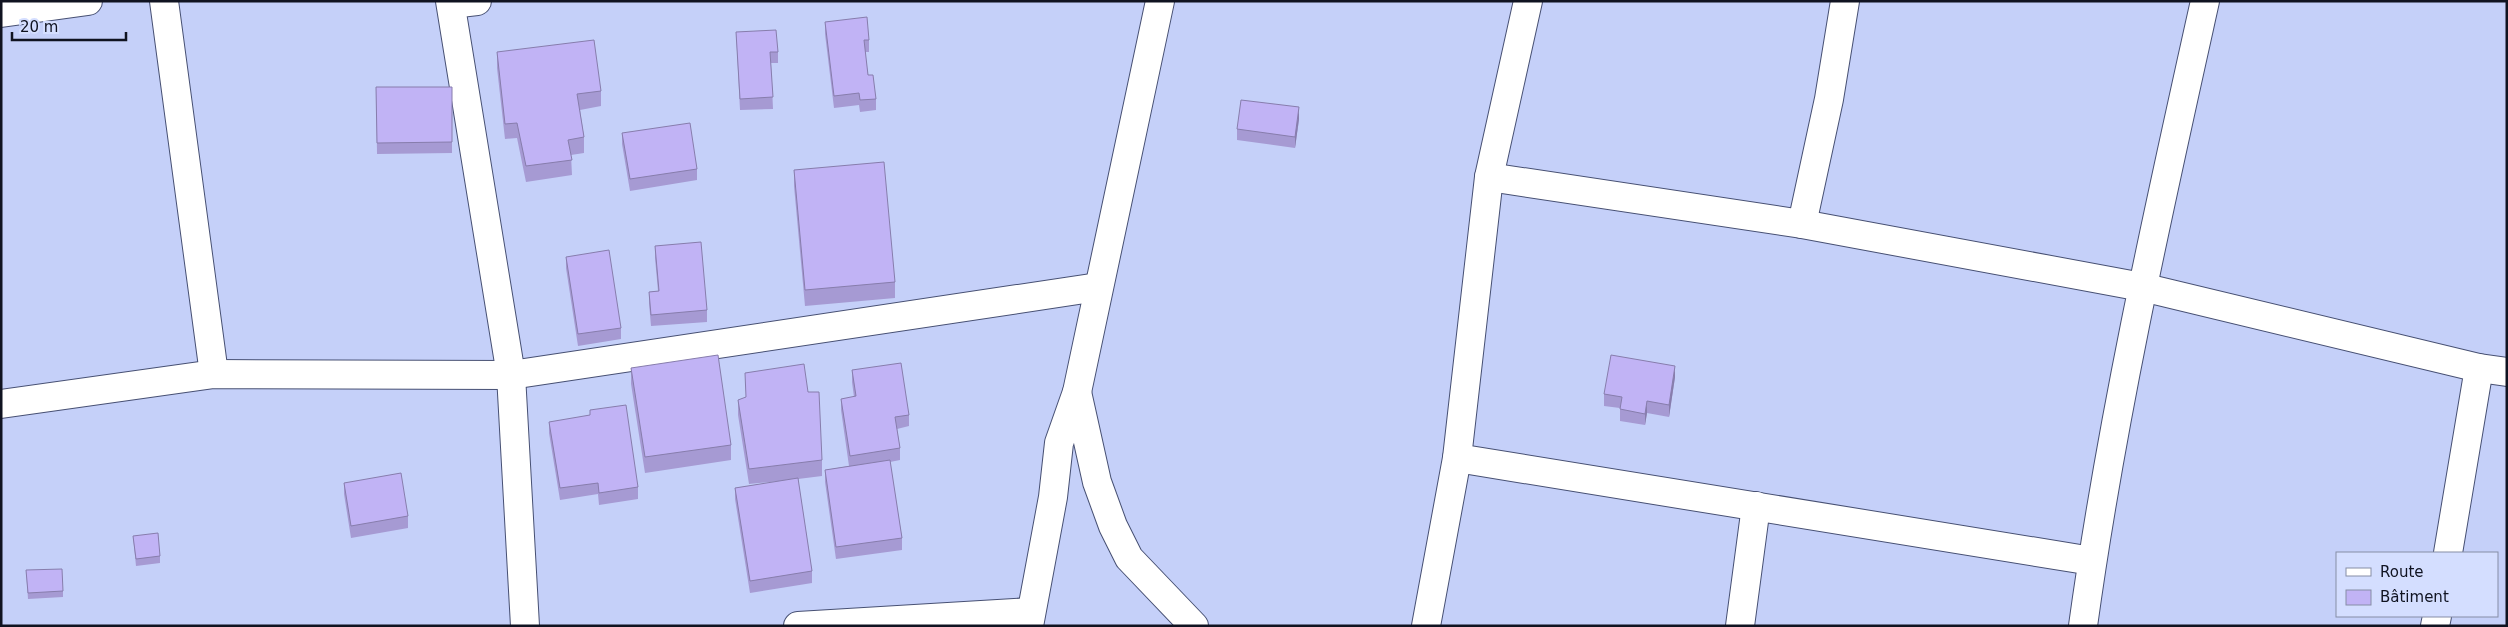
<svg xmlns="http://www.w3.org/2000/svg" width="2508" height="627" viewBox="0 0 2508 627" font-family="'DejaVu Sans',sans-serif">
  <rect width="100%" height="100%" fill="#c5d0f9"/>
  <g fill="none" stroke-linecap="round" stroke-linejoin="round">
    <g stroke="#475073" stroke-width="30">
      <g id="street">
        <polyline points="164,1 214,374"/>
        <polyline points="450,1 511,375 525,626"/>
        <polyline points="451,4 477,1"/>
        <polyline points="1,13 88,1"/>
        <polyline points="1489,177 1802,224 2142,287 2479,368 2507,372"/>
        <polyline points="1802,224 1829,99 1845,1"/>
        <polyline points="1077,392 1097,482 1113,526 1129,558 1194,626"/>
        <polyline points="1,404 214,374 511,375 1098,287"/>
        <polyline points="1457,458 2092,561"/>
        <polyline points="2448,553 2479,368"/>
        <polyline points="798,626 1031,612"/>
        <polyline points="1029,626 1053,497 1059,443 1077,392 1160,1"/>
        <polyline points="1426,626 1457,458 1489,177 1528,1"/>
        <polyline points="1740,626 1756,506"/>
        <path d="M2083 626C2112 416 2159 208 2205 1"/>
        <polyline points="2435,626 2437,616"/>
      </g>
    </g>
    <use href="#street" stroke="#fff" stroke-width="28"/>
  </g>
  <g fill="#a69ad3">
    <polygon points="825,22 869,40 869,52 865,52 868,75 876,99 876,110 860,112 859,105 834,108 825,34"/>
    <polygon points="736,32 778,52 778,63 771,63 773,109 740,110"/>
    <polygon points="497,52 601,91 601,106 580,110 584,137 584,153 571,155 572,175 526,182 517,138 505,139 497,68"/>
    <polygon points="376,87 452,87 452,153 377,154"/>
    <polygon points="1299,119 1295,148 1237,140 1237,129"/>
    <polygon points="622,133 697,169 697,180 630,191 622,144"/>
    <polygon points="794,170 895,282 895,298 805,306 794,186"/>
    <polygon points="655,246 707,310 707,322 651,326 649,303 649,292 658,291 655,258"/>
    <polygon points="566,257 621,328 621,339 578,346 566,268"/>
    <polygon points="631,368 731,445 731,460 645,473 631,384"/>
    <polygon points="852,370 909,415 909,426 897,429 900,448 900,460 890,462 902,538 902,550 836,559 825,482 825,470 849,466 841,410 841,399 854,397 852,382"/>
    <polygon points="1675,377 1669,417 1647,413 1645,425 1620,421 1620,408 1604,406 1604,394"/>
    <polygon points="808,392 822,460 822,476 798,479 812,571 812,583 750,593 735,499 735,488 781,481 749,484 738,415 738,400"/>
    <polygon points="549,422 638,487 638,499 599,505 598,494 560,500 549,433"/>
    <polygon points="344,483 408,516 408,528 351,538 344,494"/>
    <polygon points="133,536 160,556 160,563 136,566"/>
    <polygon points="26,570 63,591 63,597 28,599"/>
  </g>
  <g fill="#877dac">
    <polygon points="1299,107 1299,119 1295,148 1295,137"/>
    <polygon points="1675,366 1675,377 1669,417 1669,405"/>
    <polygon points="1647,401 1647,413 1645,425 1645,414"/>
  </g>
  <g fill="#c1b3f5" stroke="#877dac">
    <polygon points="867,17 869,40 864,40 868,75 873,75 876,99 860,100 859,93 834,96 825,22"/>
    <polygon points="776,30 778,52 770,52 773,97 740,99 736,32"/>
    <polygon points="594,40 601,91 577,94 584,137 568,140 572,160 526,166 517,123 505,124 497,52"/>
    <polygon points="376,87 452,87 452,142 377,143"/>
    <polygon points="1241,100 1299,107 1295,137 1237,129"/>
    <polygon points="690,123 697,169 630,179 622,133"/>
    <polygon points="884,162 895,282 805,290 794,170"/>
    <polygon points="701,242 707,310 651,315 649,292 659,291 655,246"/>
    <polygon points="609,250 621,328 578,334 566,257"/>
    <polygon points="718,355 731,445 645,457 631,368"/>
    <polygon points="1611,355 1675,366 1669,405 1647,401 1645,414 1620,409 1622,397 1604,394"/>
    <polygon points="901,363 909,415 895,417 900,448 850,456 841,399 856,396 852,370"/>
    <polygon points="804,364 808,392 819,392 822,460 749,469 738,400 746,397 745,373"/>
    <polygon points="626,405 638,487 599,493 598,483 560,488 549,422 590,415 590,410"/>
    <polygon points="890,460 902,538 836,547 825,470"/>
    <polygon points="401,473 408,516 351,526 344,483"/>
    <polygon points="798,478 812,571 750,581 735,488"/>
    <polygon points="158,533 160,556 136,559 133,536"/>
    <polygon points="62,569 63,591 28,593 26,570"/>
  </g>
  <rect width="2508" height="627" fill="none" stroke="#101321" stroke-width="5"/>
  <rect x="2336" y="552" width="162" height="65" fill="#d4deff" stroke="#868da6"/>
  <rect x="2346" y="568" width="25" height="8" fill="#ffffff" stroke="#868da6"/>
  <text x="2380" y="577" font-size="15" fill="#101321">Route</text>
  <rect x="2346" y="590" width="25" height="15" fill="#c1b3f5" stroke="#868da6"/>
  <text x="2380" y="602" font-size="15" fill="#101321">Bâtiment</text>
  <path d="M12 32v8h114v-8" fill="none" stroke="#101321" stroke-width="2.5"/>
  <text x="20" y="32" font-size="15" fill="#101321" stroke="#d4deff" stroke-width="4" paint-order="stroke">20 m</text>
</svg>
